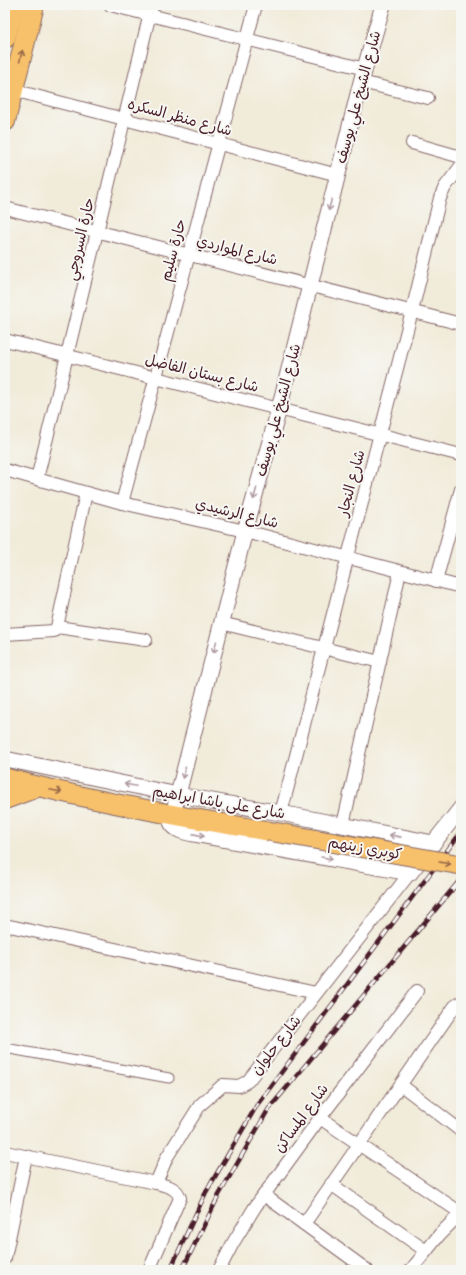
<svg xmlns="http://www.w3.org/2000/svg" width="466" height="1275" viewBox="0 0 466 1275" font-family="'Gochi Hand','Playpen Sans Arabic',sans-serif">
  <rect width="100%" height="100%" fill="#f6f6f2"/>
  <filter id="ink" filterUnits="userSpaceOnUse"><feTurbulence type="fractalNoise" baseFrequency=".025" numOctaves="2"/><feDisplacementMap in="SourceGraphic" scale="8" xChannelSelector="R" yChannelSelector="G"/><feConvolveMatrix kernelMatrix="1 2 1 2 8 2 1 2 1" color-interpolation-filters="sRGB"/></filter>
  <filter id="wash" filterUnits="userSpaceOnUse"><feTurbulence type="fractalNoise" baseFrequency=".012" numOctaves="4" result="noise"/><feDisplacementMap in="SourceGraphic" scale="16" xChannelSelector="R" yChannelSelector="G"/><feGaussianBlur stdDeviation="0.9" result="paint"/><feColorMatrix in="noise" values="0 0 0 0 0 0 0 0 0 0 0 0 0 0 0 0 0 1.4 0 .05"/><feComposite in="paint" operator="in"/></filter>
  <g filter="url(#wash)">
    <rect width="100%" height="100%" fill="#f1ebd9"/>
  </g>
  <g filter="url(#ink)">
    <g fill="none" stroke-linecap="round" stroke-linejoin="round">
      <g stroke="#846668" stroke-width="11">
        <polyline id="pedestrian" points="5,1048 169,1078"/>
      </g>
      <g stroke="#846668" stroke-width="14">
        <g id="minor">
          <polyline points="110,5 365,69"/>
          <polyline points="361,82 428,98"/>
          <polyline points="13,90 338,175"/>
          <polyline points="412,143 461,157"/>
          <polyline points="5,208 461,324"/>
          <polyline points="5,340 461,455"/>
          <polyline points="5,470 122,503 245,531 461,587"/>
          <polyline points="37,479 152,5"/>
          <polyline points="122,503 256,5"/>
          <polyline points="436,581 461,489"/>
          <polyline points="221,623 380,662"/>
          <polyline points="57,627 146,640"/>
          <polyline points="5,634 54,631 57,627 86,493"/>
          <polyline points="281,813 412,311 440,198 445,187 461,166"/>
          <polyline points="343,825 400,572"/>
          <polyline points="5,925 316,993"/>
          <polyline points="401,1085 461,1131"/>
          <polyline points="320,1118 461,1213"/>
          <polyline points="5,1152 156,1183"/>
          <polyline points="331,1184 426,1251"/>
          <polyline points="264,1195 367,1270"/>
          <polyline points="304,1224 455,1006 461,1002"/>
          <polyline points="5,1258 26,1156"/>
          <path d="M149 1270 180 1198C177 1187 166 1186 156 1183L167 1157 200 1105 223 1085 239 1086 248 1081 410 873"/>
          <polyline points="219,1270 233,1243 255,1207 320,1118 417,991"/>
          <polyline points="411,1270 440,1234 461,1213"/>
        </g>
      </g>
      <g stroke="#846668" stroke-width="17">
        <g id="tertiary">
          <path d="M383 5 361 82 279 409 245 531 171 822C175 832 189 833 199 835L410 873 461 808"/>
          <polyline points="5,759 178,795 281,813 433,843"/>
        </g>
      </g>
      <g stroke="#846668" stroke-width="21">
        <path id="primary" d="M5 778C92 801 180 817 268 831"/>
      </g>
      <g stroke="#846668" stroke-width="22">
        <g id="trunk">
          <polyline points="5,38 14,5"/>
          <polyline points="5,121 34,5"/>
          <polyline points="5,799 37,787"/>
        </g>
      </g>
      <use href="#pedestrian" stroke="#fff" stroke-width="9"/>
      <use href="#minor" stroke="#fff" stroke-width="12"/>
      <use href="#tertiary" stroke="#fff" stroke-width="15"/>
      <use href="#primary" stroke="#f7c06b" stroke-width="19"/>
      <use href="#trunk" stroke="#f7c06b" stroke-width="20"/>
      <g stroke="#4a1f2b" stroke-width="4.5">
        <g id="rail">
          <polyline points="170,1270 206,1192 257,1105 461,832"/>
          <polyline points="182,1270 219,1195 268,1110 461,879"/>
        </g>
      </g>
      <use href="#rail" stroke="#f6f6f2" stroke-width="3" stroke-dasharray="9" stroke-linecap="butt"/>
      <g stroke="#846668" stroke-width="21" stroke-linecap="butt">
        <polyline id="primary-bridge" points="268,831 461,865"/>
      </g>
      <use href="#primary-bridge" stroke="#f7c06b" stroke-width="19"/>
    </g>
    <defs><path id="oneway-shaft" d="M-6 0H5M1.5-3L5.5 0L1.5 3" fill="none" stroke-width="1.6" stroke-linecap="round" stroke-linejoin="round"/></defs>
    <g stroke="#986748">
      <use href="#oneway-shaft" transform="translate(21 56) rotate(-76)"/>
      <use href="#oneway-shaft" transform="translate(56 791) rotate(12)"/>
      <use href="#oneway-shaft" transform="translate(445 863) rotate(10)"/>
    </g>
    <g stroke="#ae9aa0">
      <use href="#oneway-shaft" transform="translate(330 205) rotate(104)"/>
      <use href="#oneway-shaft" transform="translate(255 494) rotate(106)"/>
      <use href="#oneway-shaft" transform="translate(215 647) rotate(104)"/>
      <use href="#oneway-shaft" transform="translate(184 773) rotate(104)"/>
      <use href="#oneway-shaft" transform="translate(130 785) rotate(-168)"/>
      <use href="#oneway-shaft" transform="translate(199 835) rotate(11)"/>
      <use href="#oneway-shaft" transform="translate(395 836) rotate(-169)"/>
      <use href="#oneway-shaft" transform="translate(327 858) rotate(10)"/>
    </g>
  </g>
  <g text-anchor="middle" stroke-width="4" stroke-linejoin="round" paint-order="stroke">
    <g font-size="15" fill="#4a1f2b" stroke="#f6f6f2">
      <text transform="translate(358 97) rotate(-75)" y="5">شارع الشيخ علي يوسف</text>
      <text transform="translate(180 117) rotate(15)" y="5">شارع منظر السكره</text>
      <text transform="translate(80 239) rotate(-77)" y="5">حارة السروجي</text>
      <text transform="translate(173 250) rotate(-75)" y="5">حارة سليم</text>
      <text transform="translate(237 250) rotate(14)" y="5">شارع المواردي</text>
      <text transform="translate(202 373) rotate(14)" y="5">شارع بستان الفاضل</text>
      <text transform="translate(278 410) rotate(-75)" y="5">شارع الشيخ علي يوسف</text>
      <text transform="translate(351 483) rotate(-75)" y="5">شارع النجار</text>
      <text transform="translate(237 513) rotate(14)" y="5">شارع الرشيدي</text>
      <text transform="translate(219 802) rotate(10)" y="5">شارع على باشا ابراهيم</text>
      <text transform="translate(365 848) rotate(10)" y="5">كوبري زينهم</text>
      <text transform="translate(276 1045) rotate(-52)" y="5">شارع حلوان</text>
      <text transform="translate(301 1118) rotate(-54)" y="5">شارع المساكن</text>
    </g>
  </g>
  <rect width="466" height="1275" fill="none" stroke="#f6f6f2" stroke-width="20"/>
</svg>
